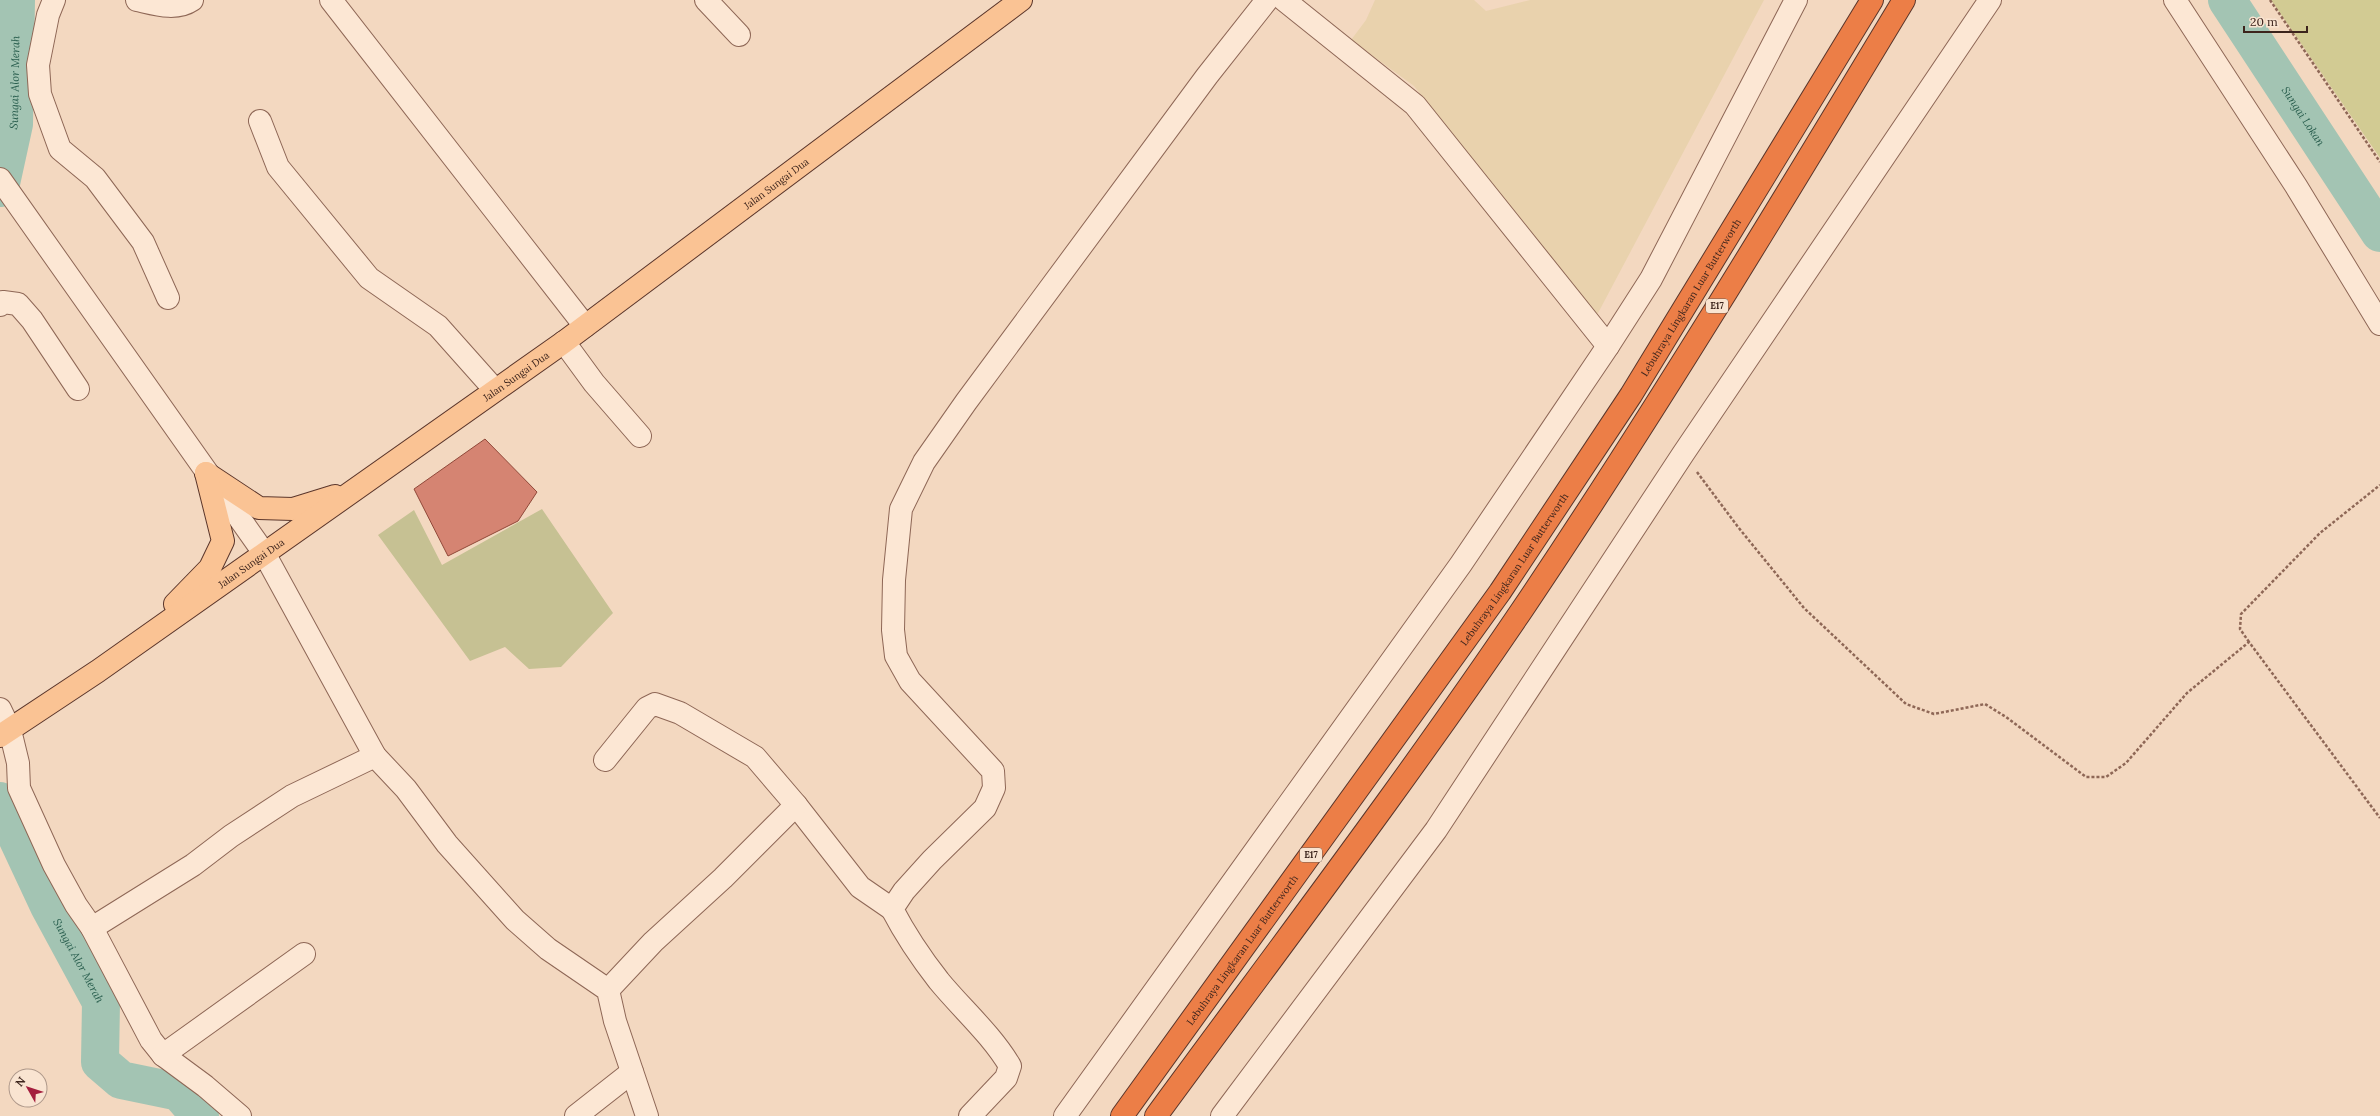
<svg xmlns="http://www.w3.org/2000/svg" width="2380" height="1116" viewBox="0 0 2380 1116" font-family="Lora,serif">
  <rect width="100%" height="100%" fill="#f3d8c0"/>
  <polygon fill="#e9d2ad" points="1375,0 1474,0 1486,11 1530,0 1764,0 1597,315 1414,86 1351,40 1366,20"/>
  <polygon fill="#d2cb93" points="2271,0 2380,0 2380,158"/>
  <polygon fill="#c6c193" points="542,509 613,613 561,667 529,669 505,647 470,661 378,535 414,510 442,565"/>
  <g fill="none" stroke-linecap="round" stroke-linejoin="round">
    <g stroke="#a3c4b3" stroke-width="38">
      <path id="s1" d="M2227 0 2380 233"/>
      <path id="s2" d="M0 188 14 124 16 0"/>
      <path id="s3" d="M0 801 49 906 101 1002 100 1062 121 1080 179 1092 200 1116"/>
    </g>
  </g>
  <polygon fill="#d58472" stroke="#904839" points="485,439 537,492 518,521 448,556 414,489"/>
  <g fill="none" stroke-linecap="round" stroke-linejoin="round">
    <g stroke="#8e6756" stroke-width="24">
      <g id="minor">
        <polyline points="54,0 48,15 38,65 40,94 60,149 95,178 143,242 168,298"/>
        <path d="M137 0C155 4 176 11 192 0"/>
        <polyline points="331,0 585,326"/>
        <polyline points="706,0 739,35"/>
        <polyline points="1284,0 1415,105 1608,346"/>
        <polyline points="2175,0 2296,186 2380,324"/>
        <polyline points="260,121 278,167 369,278 438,326 495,390"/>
        <polyline points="0,179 264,553 375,756 406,789 447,844 515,920 548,949 608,990 615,1021 647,1116"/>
        <polyline points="0,305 3,302 18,304 32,320 78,389"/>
        <polyline points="564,342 594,383 640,436"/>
        <polyline points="0,709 10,730 18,763 19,788 54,865 76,905 92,928 151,1040 163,1055 205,1086 240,1116"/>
        <polyline points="605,760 647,708 655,704 680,713 755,757 796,805 860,887 892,909"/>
        <polyline points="92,928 193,865 231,836 292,796 375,756"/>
        <polyline points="608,990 653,942 723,878 796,805"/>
        <polyline points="163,1055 304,954"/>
        <polyline points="576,1116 632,1072"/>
        <path d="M970 1116 1006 1078 1010 1066C991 1034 962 1009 939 981 921 958 905 934 892 909L904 891 932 860 985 808 994 788 993 771 910 681 896 656 893 630 894 580 901 509 924 462 966 402 1207 76 1267 0"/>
        <polyline points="1065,1116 1461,564 1608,346 1651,279 1796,0"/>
        <polyline points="1222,1116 1436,830 1683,454 1990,0"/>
      </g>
    </g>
    <g stroke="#5b362b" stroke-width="24">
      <g id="major">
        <polyline points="206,473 259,508 293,509 335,496"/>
        <polyline points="175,604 210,568 223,541 206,473"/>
        <path id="s4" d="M0 736 98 671 564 342 1021 0"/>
      </g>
    </g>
    <g stroke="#5b362b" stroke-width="24">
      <g id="highway">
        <path id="s5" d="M1122 1116 1500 592 1631 395 1872 0"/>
        <path d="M1156 1116C1280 947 1407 780 1524 607 1657 409 1781 204 1904 0"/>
      </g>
    </g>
    <g stroke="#8e6756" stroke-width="2.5" stroke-dasharray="3 2" stroke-linecap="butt">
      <polyline points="2270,0 2380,162"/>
      <polyline points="1697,472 1738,527 1804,608 1906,704 1934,714 1985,704 2006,717 2086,777 2106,777 2126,763 2187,693 2249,642 2380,818"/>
      <polyline points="2249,642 2240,629 2241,614 2320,533 2380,485"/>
    </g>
    <use href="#minor" stroke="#fce7d4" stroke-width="22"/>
    <use href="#major" stroke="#fac394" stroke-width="22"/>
    <use href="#highway" stroke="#ec7e47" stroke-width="22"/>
  </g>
  <g text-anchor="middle" stroke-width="4" stroke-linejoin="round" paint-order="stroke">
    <g fill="#f9e4d1" stroke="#755e52" stroke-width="1">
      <rect x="1706" y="299" width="22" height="14" rx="3"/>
      <rect x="1300" y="848" width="22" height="14" rx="3"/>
    </g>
    <g font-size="9" font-weight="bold" fill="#3c241c">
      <text x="1717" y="309">E17</text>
      <text x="1311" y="858">E17</text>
    </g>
    <g font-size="10" fill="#3c241c" stroke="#f9e4d1">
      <text dy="4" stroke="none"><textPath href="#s4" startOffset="953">Jalan Sungai Dua</textPath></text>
      <text dy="4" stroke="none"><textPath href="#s5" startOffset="997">Lebuhraya Lingkaran Luar Butterworth</textPath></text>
      <text dy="4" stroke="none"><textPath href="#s4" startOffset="629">Jalan Sungai Dua</textPath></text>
      <text dy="4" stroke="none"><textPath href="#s4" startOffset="305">Jalan Sungai Dua</textPath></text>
      <text dy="4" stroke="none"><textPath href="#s5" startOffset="673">Lebuhraya Lingkaran Luar Butterworth</textPath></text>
      <text dy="4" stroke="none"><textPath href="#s5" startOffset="205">Lebuhraya Lingkaran Luar Butterworth</textPath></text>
    </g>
    <g font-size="11" font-style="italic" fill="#295e4e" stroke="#f9e4d1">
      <text dy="4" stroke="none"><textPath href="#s2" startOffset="107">Sungai Alor Merah</textPath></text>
      <text dy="4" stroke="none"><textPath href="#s1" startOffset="139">Sungai Lokan</textPath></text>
      <text dy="4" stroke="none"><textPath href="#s3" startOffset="178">Sungai Alor Merah</textPath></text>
    </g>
  </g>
  <g transform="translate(28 1088) rotate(309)"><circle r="19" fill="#f9e4d1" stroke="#ad9789"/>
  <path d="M0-3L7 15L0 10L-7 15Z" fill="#a41f3e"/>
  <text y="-6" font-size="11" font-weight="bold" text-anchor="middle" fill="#3c241c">N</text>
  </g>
  <path d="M2244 26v6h63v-6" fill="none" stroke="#3c241c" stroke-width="2"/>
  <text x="2250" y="26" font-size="12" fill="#3c241c" stroke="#f9e4d1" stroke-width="3" paint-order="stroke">20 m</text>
</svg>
